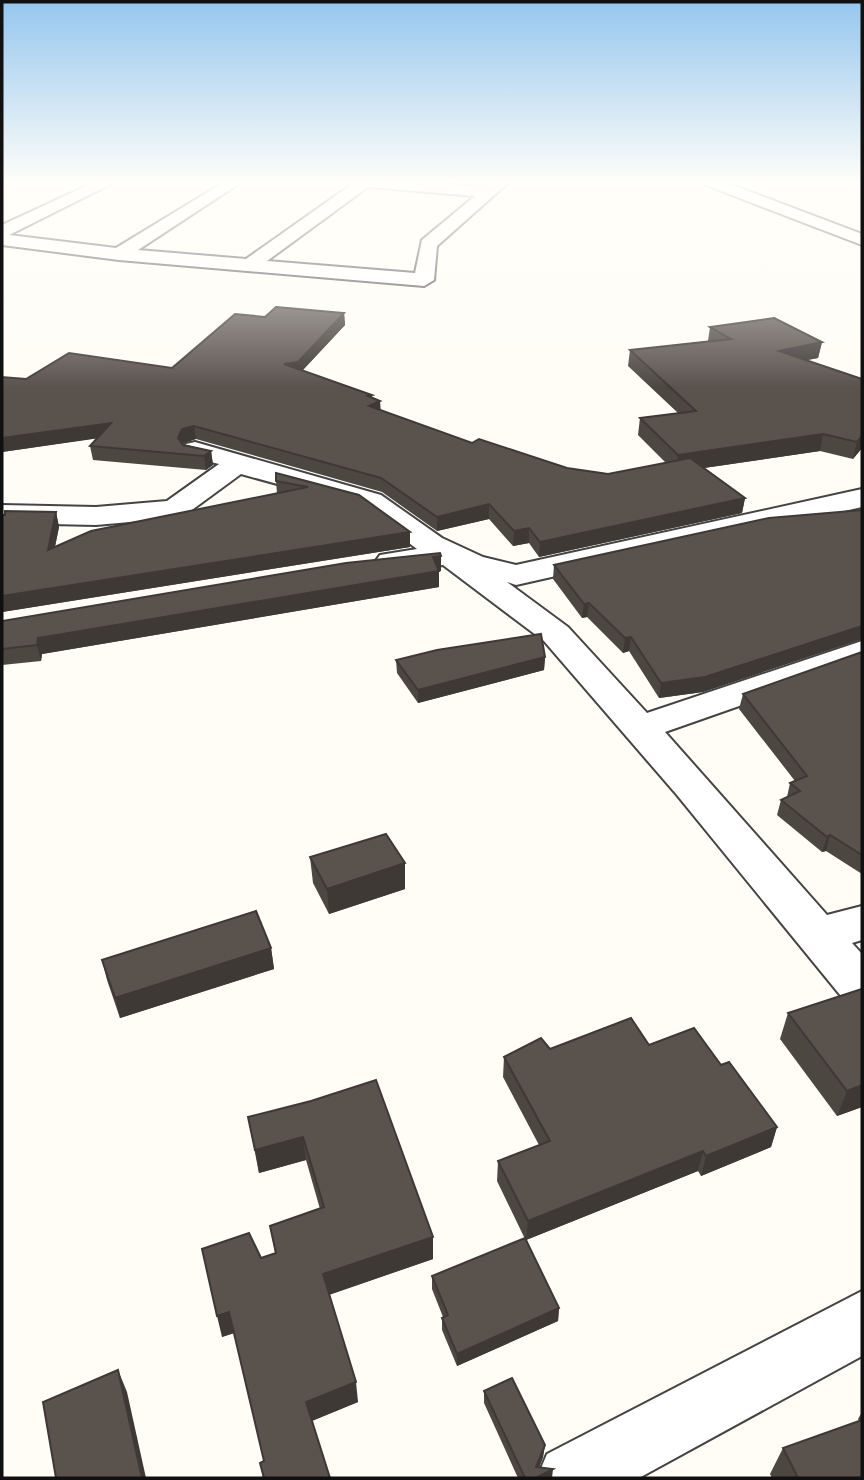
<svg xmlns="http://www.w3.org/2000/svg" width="864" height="1480" viewBox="0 0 864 1480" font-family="'Times New Roman',serif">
  <rect width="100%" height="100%" fill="#fffdf5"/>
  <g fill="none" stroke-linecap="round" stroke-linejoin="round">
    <g stroke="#444" stroke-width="4">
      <g id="minor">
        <path d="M97 181H117L9 235 116 248 226 181H243L138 250 246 259 351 185 348 181H407L485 187 493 181H510L437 246 434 280 424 286 119 260 2 245V225ZM368 187 475 196 422 240 415 273 267 261Z"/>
        <polygon points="701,181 722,181 862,234 862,245 703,184"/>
        <polygon points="195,442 381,495 442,538 483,557 516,565 862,489 862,507 516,585 507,582 568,627 647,713 862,641 862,663 665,732 827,915 862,906 862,940 852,943 862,954 862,1006 845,1001 677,795 544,641 443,565 391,571 380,569 375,562 380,555 417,549 361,507 241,474 185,515 175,518 96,525 2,523 2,505 96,507 167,501 219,464 186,456 182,450 186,444"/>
        <polygon points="862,1291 862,1356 639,1478 537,1478 547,1454"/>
      </g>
    </g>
    <use href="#minor" fill="#fff" fill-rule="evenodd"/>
  </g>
  <g fill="#4d4742">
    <polygon points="344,313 345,325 303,370 372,395 372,398 380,410 472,443 567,468 608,474 666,463 638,435 640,418 678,413 628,366 630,350 708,341 710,327 822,342 818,358 807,360 862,448 853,459 820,451 704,468 745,498 742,513 539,557 529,543 513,546 489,519 437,531 382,492 196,439 184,443 183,444 211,451 213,465 206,470 93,460 90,446 97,438 2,452 2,377 26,379 172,368 265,317"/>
    <polygon points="276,481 359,495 410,547 2,612 56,512 59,527 55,547 277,494"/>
    <polygon points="862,506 862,639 703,692 659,698 629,651 623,653 587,617 582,618 553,579 554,565 861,510"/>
    <polygon points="346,563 441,571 439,571 439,587 42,654 41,661 2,665 2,621"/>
    <polygon points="862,652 862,874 826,851 822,852 777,815 781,800 787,797 790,783 795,781 739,709 743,694"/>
    <polygon points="545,657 544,670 418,703 397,673 396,660"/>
    <polygon points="310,857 405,889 329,914 313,883"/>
    <polygon points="271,948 274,969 120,1018 107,980 102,960"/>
    <polygon points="788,1013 862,1107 837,1116 780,1039"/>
    <polygon points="649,1045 721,1065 777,1127 771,1147 701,1176 698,1171 526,1240 559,1308 558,1321 457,1366 442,1330 442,1318 443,1317 432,1289 432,1276 525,1239 497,1181 498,1161 539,1145 503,1077 504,1057 550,1049"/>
    <polygon points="311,1101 433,1259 329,1295 358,1402 312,1421 330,1478 263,1478 260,1463 264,1461 234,1333 222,1337 261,1258 275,1253 270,1226 320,1209 306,1160 259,1173 248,1117"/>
    <polygon points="484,1391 545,1445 543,1457 539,1468 552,1478 518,1478 484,1403"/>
    <polygon points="862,1412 862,1478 772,1478 770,1474 783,1448 859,1421 858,1419"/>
  </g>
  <g fill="#3f3936">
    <polygon points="344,313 345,325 299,374 284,364"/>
    <polygon points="822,342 818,358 776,366 779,351"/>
    <polygon points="372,395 372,405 380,401 381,414 370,419 368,396"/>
    <polygon points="111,423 114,436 2,452 2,438"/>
    <polygon points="194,426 196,439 184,443 180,451 178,438 182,429"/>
    <polygon points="823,434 820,451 676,472 678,455"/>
    <polygon points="862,436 862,448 853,459 857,442"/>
    <polygon points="211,451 213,465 206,470 204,456"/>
    <polygon points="745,498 742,513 539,557 540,542"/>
    <polygon points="489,504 489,519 437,531 437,517"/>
    <polygon points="56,512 59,527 51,565 48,550"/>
    <polygon points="529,528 529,543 513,546 514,531"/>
    <polygon points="410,532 410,547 2,612 2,596"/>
    <polygon points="441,556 441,571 433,572 433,557"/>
    <polygon points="439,571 439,587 42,654 41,661 37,645 38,638"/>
    <polygon points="589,603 587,617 582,618 584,604"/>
    <polygon points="862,626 862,639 703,692 659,698 661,683"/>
    <polygon points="631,637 629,651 623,653 625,638"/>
    <polygon points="545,657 544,670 418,703 418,690"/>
    <polygon points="830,835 826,851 822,852 827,837"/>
    <polygon points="405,863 405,889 329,914 327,889"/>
    <polygon points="271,948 274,969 120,1018 115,998"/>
    <polygon points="862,1085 862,1107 837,1116 847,1091"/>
    <polygon points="777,1127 771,1147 701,1176 706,1156"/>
    <polygon points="303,1137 306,1160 259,1173 255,1150"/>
    <polygon points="703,1151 698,1171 526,1240 528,1221"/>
    <polygon points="433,1237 433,1259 325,1296 323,1274"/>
    <polygon points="559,1308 558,1321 457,1366 457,1354"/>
    <polygon points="229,1312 234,1333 222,1337 217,1316"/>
    <polygon points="118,1370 127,1392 146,1478 142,1478"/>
    <polygon points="356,1382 358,1402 309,1422 306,1402"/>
    <polygon points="545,1445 543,1457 535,1478 536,1467"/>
    <polygon points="553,1469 552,1478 536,1478"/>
  </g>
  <g fill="#5a524d" stroke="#3f3936" stroke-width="2">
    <polygon points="276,307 344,313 298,362 284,364 372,395 368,396 380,401 369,406 472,443 479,439 567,468 608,474 690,458 745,498 540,542 529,528 514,531 489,504 437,517 381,478 194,426 182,429 178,438 183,445 211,451 204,456 90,446 111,423 2,438 2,377 26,379 69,353 172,368 235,314 265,317"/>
    <polygon points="774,318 822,342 779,351 862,379 862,436 857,442 823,434 678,455 640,418 696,411 630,350 731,339 710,327"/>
    <polygon points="276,473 359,495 410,532 2,596 2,515 5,515 5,511 56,512 48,550 91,531 308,487 276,481"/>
    <polygon points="862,510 862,626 705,677 661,683 631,637 625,638 589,603 584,604 554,565 769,518"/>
    <polygon points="440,553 441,556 433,557 439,571 38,638 37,645 2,649 2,621 346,563"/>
    <polygon points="541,634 545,657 418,690 396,660 437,650"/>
    <polygon points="862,652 862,855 830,835 827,837 781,800 800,791 790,783 807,776 743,694"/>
    <polygon points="386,834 405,863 327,889 310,857"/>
    <polygon points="256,911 271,948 115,998 102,960"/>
    <polygon points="862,989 862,1085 847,1091 788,1013"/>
    <polygon points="631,1018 649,1045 694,1028 721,1065 729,1062 777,1127 706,1156 703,1151 528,1221 498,1161 550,1141 504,1057 541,1038 550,1049"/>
    <polygon points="376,1080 433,1237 323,1274 356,1382 306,1402 330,1478 264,1478 260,1463 264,1461 229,1312 217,1316 202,1249 249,1233 261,1258 276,1253 270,1226 324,1207 303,1137 255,1150 248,1117 311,1101"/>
    <polygon points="525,1238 559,1308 457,1354 442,1318 448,1315 432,1276"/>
    <polygon points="118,1370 142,1478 56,1478 43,1402"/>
    <polygon points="512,1378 545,1445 536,1467 553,1469 536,1478 525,1478 484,1391"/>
    <polygon points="862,1420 862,1478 798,1478 783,1448"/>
  </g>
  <linearGradient id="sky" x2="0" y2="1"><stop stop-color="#95c6ee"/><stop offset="0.47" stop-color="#fffefa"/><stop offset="1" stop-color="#fffefa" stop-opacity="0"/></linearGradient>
  <rect width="864" height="388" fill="url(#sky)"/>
  <rect width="864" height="1480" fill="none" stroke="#111111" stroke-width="7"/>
</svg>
